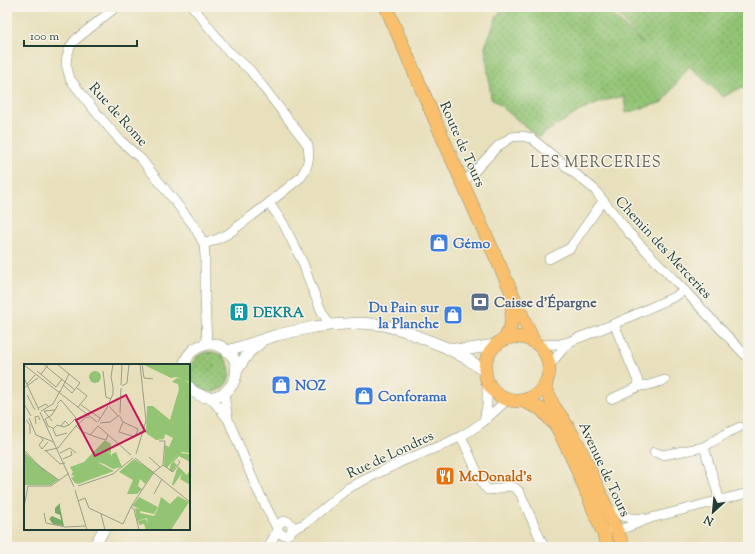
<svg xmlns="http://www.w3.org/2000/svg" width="755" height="554" viewBox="0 0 755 554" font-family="'Sorts Mill Goudy',serif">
  <defs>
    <pattern id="grass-dots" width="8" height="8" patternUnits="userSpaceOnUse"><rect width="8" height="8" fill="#93c474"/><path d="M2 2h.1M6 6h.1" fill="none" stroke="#77a060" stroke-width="1.8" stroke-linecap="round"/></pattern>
  </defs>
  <rect width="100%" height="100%" fill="#f7f3e8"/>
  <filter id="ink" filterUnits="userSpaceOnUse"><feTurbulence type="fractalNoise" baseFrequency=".025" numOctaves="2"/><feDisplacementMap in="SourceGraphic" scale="8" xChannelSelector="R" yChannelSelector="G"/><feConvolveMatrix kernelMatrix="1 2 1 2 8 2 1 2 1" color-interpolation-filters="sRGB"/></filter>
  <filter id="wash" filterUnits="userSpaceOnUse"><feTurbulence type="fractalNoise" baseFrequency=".012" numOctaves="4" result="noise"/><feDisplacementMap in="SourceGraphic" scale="16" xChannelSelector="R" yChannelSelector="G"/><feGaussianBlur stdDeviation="0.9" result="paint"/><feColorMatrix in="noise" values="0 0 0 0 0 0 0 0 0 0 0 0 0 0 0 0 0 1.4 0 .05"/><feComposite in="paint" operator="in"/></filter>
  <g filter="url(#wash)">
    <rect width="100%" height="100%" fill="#e8e0bc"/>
    <g fill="url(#grass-dots)" stroke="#598054">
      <polygon points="503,7 606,7 643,45 613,7 748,7 748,84 723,97 689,66 663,102 626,113 624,96 603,101 578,112 538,137 491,98 485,47 497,16"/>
      <circle cx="210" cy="372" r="20"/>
    </g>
  </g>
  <g filter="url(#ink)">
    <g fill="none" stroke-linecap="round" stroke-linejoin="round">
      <g stroke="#848e78" stroke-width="10">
        <g id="minor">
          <polyline points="116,7 75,40 70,47 67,56 66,64 68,71 70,79 94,110 119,139 141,159 177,204 194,226 204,244 205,257 205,298 207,344"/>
          <polyline points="193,7 227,50 250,70 308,145 309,155 307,166 301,177 269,203 228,234 215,240 204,244"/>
          <polyline points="462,182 470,176 498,146 512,137 522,136 531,138 594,189 629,233 684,290 748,358"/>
          <polyline points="269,203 283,223 303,263 311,286 322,312 330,325"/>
          <polyline points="549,259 570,248 603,201"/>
          <polyline points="614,324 640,386"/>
          <polyline points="539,345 560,344 571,341 614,324 623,320 676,296 684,290"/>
          <polyline points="549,366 562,350 570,342"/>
          <polyline points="224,394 228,419 257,489 277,528"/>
          <polyline points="211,398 227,418"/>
          <polyline points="611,399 640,386 649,385 665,380"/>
          <polyline points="484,421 487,405 487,381"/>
          <path d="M461 436 483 485 488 490C502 491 510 479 520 493L544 547"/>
          <polyline points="704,447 720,501"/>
          <polyline points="654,452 663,455 704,447 710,443 729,432 740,427"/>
          <path d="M606 506C620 516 625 519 643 518"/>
          <circle cx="285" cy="528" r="7"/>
          <polyline points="292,529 302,525 307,522 348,488 405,460 445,444 461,436 470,431 484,421 507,400"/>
          <polyline points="612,529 617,531 651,518 748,493"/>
          <polyline points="269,547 277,530"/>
        </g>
      </g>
      <g stroke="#848e78" stroke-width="12">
        <g id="tertiary">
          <polyline points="450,348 463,350 495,345"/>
          <polyline points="228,351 277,335 314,327 330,325 361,323 383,325 402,330 445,347 469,360 484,371"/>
          <path d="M184 365C187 355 194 347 204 345 211 343 219 345 225 349 253 368 225 411 196 393 193 392 191 389 189 387"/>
          <polyline points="237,370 249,352 260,343"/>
          <polyline points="94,547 104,529"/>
        </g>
      </g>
      <g stroke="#848e78" stroke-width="14">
        <g id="primary">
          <polyline points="386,7 462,182 534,342"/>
          <circle cx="517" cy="369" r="32"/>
          <polyline points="505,339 511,326 513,297"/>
          <polyline points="545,385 553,405 563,419 578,444 624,547"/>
          <polyline points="523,401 541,409 557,427 574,462 609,547"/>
        </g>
      </g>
      <use href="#minor" stroke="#fff" stroke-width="9"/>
      <use href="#tertiary" stroke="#fff" stroke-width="11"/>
      <use href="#primary" stroke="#f9bf6d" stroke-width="13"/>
    </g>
  </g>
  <defs>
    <g id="shop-square" transform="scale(1)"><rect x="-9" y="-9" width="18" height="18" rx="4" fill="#3f7fe0" stroke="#f7f3e8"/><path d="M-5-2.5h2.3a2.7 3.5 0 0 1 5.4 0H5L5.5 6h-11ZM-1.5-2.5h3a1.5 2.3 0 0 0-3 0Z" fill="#fff"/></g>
    <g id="bank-square" transform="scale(1)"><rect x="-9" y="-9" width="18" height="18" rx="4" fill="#5c6f8a" stroke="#f7f3e8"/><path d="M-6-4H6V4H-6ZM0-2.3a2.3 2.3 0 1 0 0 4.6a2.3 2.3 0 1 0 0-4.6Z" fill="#fff"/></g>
    <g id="building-square" transform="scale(1)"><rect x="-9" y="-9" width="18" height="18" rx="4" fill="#0f9aa8" stroke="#f7f3e8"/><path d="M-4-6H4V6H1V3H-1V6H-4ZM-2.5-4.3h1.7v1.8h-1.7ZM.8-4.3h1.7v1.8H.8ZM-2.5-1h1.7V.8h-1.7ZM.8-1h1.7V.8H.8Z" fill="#fff"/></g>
    <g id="restaurant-square" transform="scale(1)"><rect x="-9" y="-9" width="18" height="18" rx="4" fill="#e8710a" stroke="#f7f3e8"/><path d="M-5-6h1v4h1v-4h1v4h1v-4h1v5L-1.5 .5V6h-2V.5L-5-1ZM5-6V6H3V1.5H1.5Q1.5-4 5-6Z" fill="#fff"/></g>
  </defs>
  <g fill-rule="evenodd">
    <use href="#shop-square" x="439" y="243"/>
    <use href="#bank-square" x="480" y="302"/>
    <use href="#building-square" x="239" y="312"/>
    <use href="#shop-square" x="453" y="315"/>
    <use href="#shop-square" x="281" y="385"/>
    <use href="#shop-square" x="364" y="396"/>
    <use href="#restaurant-square" x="445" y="476"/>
  </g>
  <g text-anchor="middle" stroke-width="3" stroke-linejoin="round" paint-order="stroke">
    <g font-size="14" fill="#1f3d34" stroke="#f7f3e8">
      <text transform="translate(119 114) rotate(48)" y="5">Rue de Rome</text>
      <text transform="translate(463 144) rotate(66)" y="5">Route de Tours</text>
      <text transform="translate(664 247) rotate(47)" y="5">Chemin des Merceries</text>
      <text transform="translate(390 454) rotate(-25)" y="5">Rue de Londres</text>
      <text transform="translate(605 469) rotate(65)" y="5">Avenue de Tours</text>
    </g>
    <g font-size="14" font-weight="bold" fill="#366cbe" stroke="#f7f3e8" text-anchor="start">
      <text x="453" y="248">Gémo</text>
      <text x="439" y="312" text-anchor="end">Du Pain sur<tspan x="439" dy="16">la Planche</tspan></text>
      <text x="295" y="390">NOZ</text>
      <text x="378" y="401">Conforama</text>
    </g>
    <g font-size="14" font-weight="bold" fill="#4e5e75" stroke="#f7f3e8" text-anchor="start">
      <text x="494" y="307">Caisse d'Épargne</text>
    </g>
    <g font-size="14" font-weight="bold" fill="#0d838f" stroke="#f7f3e8" text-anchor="start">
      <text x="253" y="317">DEKRA</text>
    </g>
    <g font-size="14" font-weight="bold" fill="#c56008" stroke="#f7f3e8" text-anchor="start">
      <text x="459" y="481">McDonald's</text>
    </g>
    <g font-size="15" letter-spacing="1" fill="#63655e" stroke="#f7f3e8">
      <text x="596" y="167">LES MERCERIES</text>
    </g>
  </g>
  <g transform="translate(24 364)">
    <rect width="166" height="166" fill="#e8e0bc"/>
    <path d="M118 0H166V18L160 16 166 19V89L158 88 156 89 166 90V98L155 92 150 98 153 101 148 108 145 106 147 100 155 89 143 104 140 101 141 81 145 83 149 74 141 70 140 75 132 76 122 69 123 42H129L146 56 155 25 154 20 148 18 153 14 159 15 152 13 147 14ZM81 76 87 80V89L83 88 87 90V93L88 90 92 88 98 103 89 105 80 100 73 98 90 107 54 120 51 119 47 114 51 112 47 111 49 108 46 103 60 98ZM0 88 10 97 34 116 27 121H0ZM110 95 130 108 121 120 116 115 114 122 118 125 113 130H103L109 116 95 108ZM154 102 163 111 166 105V121L156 115 158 109 149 122 148 120ZM154 132 165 138 147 166H133L132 164 133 166H122L120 160 115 161 114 157 122 155 124 160 123 154 113 157 111 144 117 145 108 142 115 133 134 143 130 150 116 147V149L130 152 134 144 137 133 146 140Z" fill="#93c474"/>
    <path d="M36 139V143L40 162 29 160 25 155 28 152 37 156 36 151 31 149V144Z" fill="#76aa66"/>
    <path d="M65 13a6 6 0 1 1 12 0a6 6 0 1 1-12 0Z" fill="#93c474"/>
    <path fill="none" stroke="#989f86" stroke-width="1" d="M19 0 51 26M33 0 45 10M118 0 120 14 129 15M0 1 73 58M13 7 32 23 38 15M79 7 82 33 87 35M17 10 25 0M0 14 15 46M3 20 11 11M39 21 48 29 56 19 45 10M97 21 98 0M98 22 103 19 105 0M89 23 87 13 89 0M0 24 14 14M53 24 63 32 54 43M36 28 45 10M3 31 11 46M0 40 7 52M33 40 37 36 52 54 45 61 40 63 33 61 29 65 32 72 43 69M57 41 76 54M84 41 89 30V23M85 42 94 52M14 44 22 40 25 43M17 47 29 40 36 27M16 48 50 123M96 49 97 24M95 51 99 58 114 65 111 73 95 68 99 58M5 54 12 71 30 78M2 56 6 61V70M28 57 20 47 31 46M74 58 84 42M76 59 86 58 94 52M12 60 11 53 14 52 16 56M37 62 41 57 45 61M52 62 59 68 75 74 82 76 84 71M74 62 107 91M29 64 24 62 21 55 28 51 34 41M66 71 74 62M17 73 19 76 15 81 18 85 24 78M135 77H141L139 101M34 84 51 63 62 53 65 54M0 86 16 103 35 116M20 87 34 84M22 87 36 100 41 99M36 89 46 84 52 89M112 90 122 57 116 0M125 93 136 103M111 94 166 138M39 95 48 91 47 87M54 122 89 110 109 94M51 126 63 166M130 130 138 115M54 137 61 134 65 144 99 160 108 141 130 108 139 101 149 108 156 98 154 96M0 143 4 122H27L45 109M107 143 110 145 115 166M20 149 22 159 41 163 61 162M77 150 81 166"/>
    <path fill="#c2185b" fill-opacity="0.15" stroke="#c2185b" stroke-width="2" d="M102 31 121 67 71 92 52 56Z"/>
    <rect width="166" height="166" fill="none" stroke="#1f3d34" stroke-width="2"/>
  </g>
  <rect width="755" height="554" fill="none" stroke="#f7f3e8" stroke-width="24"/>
  <g transform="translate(713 512) rotate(207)" stroke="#f7f3e8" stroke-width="3" paint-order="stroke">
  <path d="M0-3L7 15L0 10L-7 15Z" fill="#1f3d34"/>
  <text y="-6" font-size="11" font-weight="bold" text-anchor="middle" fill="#1f3d34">N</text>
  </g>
  <path d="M24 40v6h113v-6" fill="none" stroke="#1f3d34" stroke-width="2"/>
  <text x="30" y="40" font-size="12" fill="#1f3d34" stroke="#f7f3e8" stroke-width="3" paint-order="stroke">100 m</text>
</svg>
